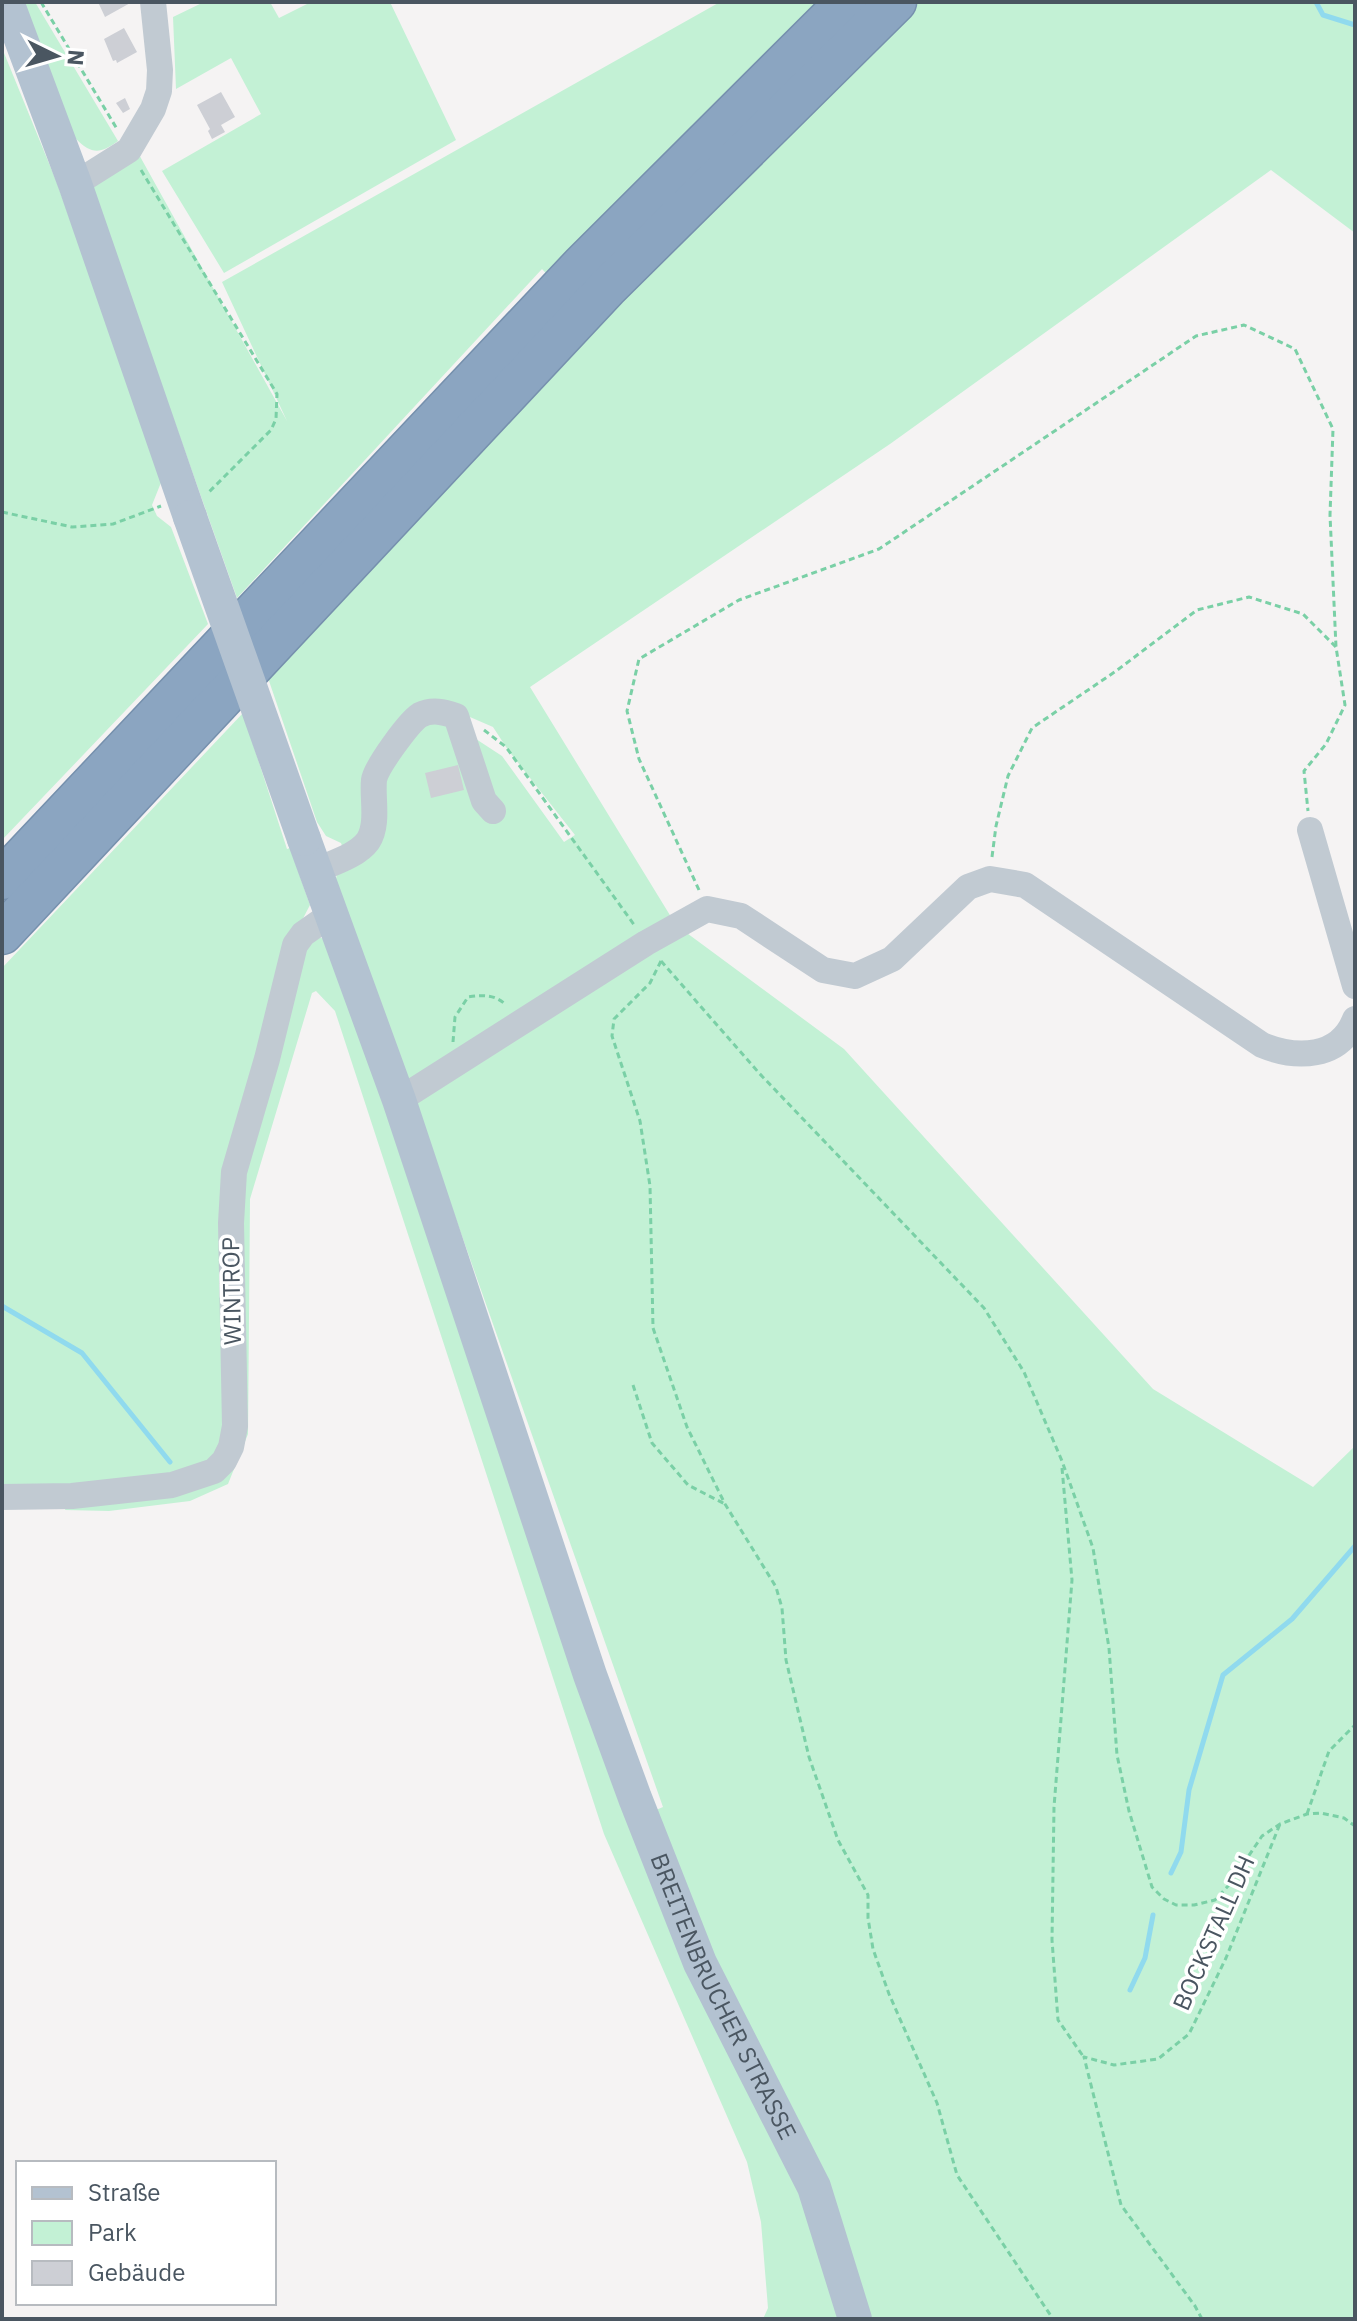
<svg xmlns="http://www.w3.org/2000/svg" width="1357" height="2321" viewBox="0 0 1357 2321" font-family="'IBM Plex Sans',sans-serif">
  <rect width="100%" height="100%" fill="#f5f3f3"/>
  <g fill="#c3f1d5">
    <path d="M21 2H35L118 141C100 154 92 155 75 138Z"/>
    <polygon points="204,2 270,2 279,18 311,2 390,2 456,140 224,273 162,171 261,114 231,58 176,89 173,17"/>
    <polygon points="720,2 1355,2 1355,233 1271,170 890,444 530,687 676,925 844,1049 1153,1389 1313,1487 1355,1446 1355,2319 763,2319 768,2308 761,2222 747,2162 604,1834 335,1011 316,991 312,993 250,1199 248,1434 228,1484 190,1501 109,1511 65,1510 68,1500 138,1492 138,1483 58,1492 2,1491 2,968 243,713 287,849 290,848 310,905 297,930 290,960 300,964 302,952 319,937 326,940 417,1197 549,1592 633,1820 663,1807 418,1111 334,888 337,874 361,858 374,839 378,824 380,784 384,768 414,729 434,719 453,724 502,756 564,842 575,835 508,750 493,727 456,711 434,708 404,719 374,762 367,780 364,835 354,847 343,849 341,843 326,836 317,822 267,675 389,544 597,328 542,269 237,598 91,186 137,151 287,421 222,282"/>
    <polygon points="2,48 57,183 162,480 152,505 157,516 171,527 208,624 2,840"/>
  </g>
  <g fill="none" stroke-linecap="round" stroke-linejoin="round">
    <g stroke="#90daee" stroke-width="5">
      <polyline points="1316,2 1323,15 1355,25"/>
      <polyline points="2,1306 82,1353 170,1462"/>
      <polyline points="1171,1873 1181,1852 1189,1790 1223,1675 1292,1619 1355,1546"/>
      <polyline points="1130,1990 1145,1958 1153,1915"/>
    </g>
  </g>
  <g fill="#cdcfd5">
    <polygon points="98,2 132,2 105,17"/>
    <polygon points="124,28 137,52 117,63 116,60 113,61 104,39"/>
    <polygon points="221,92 235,117 221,125 225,132 212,139 208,131 210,129 197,105"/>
    <polygon points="125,98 130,109 123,113 116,103"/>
    <polygon points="458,765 464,790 431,798 425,773"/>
  </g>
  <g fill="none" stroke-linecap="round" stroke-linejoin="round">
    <g stroke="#7690ad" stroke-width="43">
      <g id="highway">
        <polyline points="2,879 581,266 846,2"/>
        <polyline points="2,934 607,288 896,2"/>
      </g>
    </g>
    <g stroke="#7ad0a6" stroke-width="3" stroke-dasharray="6 4" stroke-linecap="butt">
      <polyline points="41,2 117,129"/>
      <polyline points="141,170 277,394 276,419 271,430 208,493"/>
      <polyline points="2,512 72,527 113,524 161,506"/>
      <polyline points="484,730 506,747 635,926"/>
      <polyline points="992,857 996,826 1008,776 1032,728 1116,671 1197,610 1249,597 1303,614 1336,647 1345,705 1326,744 1304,771 1308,811"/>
      <polyline points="699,890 639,759 627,711 639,659 739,600 879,549 1196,336 1244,325 1295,349 1333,429 1330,515 1336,647"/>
      <polyline points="661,961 759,1073 984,1308 1024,1372 1062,1461 1093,1548 1109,1648 1117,1755 1129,1811 1152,1887 1164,1899 1176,1905 1194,1905 1215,1900 1229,1885 1262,1836 1280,1824 1307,1814 1321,1813 1344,1818 1355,1826"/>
      <polyline points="661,961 650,983 614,1019 612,1036 640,1121 650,1186 653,1328 687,1427 725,1504 776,1587 782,1608 786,1660 809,1757 838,1840 868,1895 868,1918 873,1949 889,1994 937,2103 957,2175 1053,2319"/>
      <path d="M453 1042 455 1017 468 997C482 995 494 994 505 1004"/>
      <polyline points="633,1385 652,1443 688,1485 725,1504"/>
      <polyline points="1062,1468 1072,1580 1054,1807 1052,1940 1058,2020 1083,2056"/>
      <polyline points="1307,1814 1329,1751 1355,1725"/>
      <polyline points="1202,2319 1195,2306 1121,2205 1084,2057 1114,2065 1158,2059 1189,2034 1226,1958 1280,1824"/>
    </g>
    <g stroke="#c1cad2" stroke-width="26">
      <polyline points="75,184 129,150 153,109 159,91 160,70 153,2"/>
      <polyline points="1310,830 1355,986"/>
      <path d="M315 871C332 863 357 856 368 841 379 824 372 798 374 780 376 767 409 722 420 715 432 709 444 712 456 716L484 801 493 811"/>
      <path d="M399 1100 646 943 707 909 741 916 823 970 855 976 892 959 968 887 990 879 1025 885 1262 1045C1296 1059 1340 1059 1355 1019"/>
      <polyline points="2,1497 72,1496 172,1485 214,1471 224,1461 231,1447 235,1426 231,1223 234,1172 267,1059 295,945 303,934 330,915"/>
    </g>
    <g stroke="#b3c2d1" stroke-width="34">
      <polyline points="7,2 75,184 190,517"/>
      <path id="s1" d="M304 839 399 1100 590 1675 635 1798 700 1963 814 2187 855 2319"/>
    </g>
    <use href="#highway" stroke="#8ba5c1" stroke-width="40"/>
    <polyline stroke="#b3c2d1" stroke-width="34" points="190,517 304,839"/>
  </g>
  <g text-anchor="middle" stroke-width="7" stroke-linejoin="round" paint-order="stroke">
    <g font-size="24" fill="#4a5661" stroke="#fff">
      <text transform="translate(232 1291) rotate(-91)" y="8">WINTROP</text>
      <text transform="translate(1214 1933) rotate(-66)" y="8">BOCKSTALL DH</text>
      <text dy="8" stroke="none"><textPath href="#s1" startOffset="1232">BREITENBRUCHER STRASSE</textPath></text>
    </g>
  </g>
  <rect width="1357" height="2321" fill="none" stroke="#4a5661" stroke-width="8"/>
  <rect x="16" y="2161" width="260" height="144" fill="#ffffff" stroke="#b7bbc0" stroke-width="2"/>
  <rect x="32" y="2187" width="40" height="12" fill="#b3c2d1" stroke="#b7bbc0" stroke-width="2"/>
  <text x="88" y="2201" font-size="24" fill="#4a5661">Straße</text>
  <rect x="32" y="2221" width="40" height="24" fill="#c3f1d5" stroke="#b7bbc0" stroke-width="2"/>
  <text x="88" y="2241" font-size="24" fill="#4a5661">Park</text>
  <rect x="32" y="2261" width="40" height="24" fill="#cdcfd5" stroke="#b7bbc0" stroke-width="2"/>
  <text x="88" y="2281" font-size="24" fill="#4a5661">Gebäude</text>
  <g transform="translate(56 56) rotate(95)" stroke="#ffffff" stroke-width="6" paint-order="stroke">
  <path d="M0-6L14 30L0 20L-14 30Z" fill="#4a5661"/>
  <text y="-12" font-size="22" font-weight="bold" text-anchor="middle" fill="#4a5661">N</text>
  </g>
</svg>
